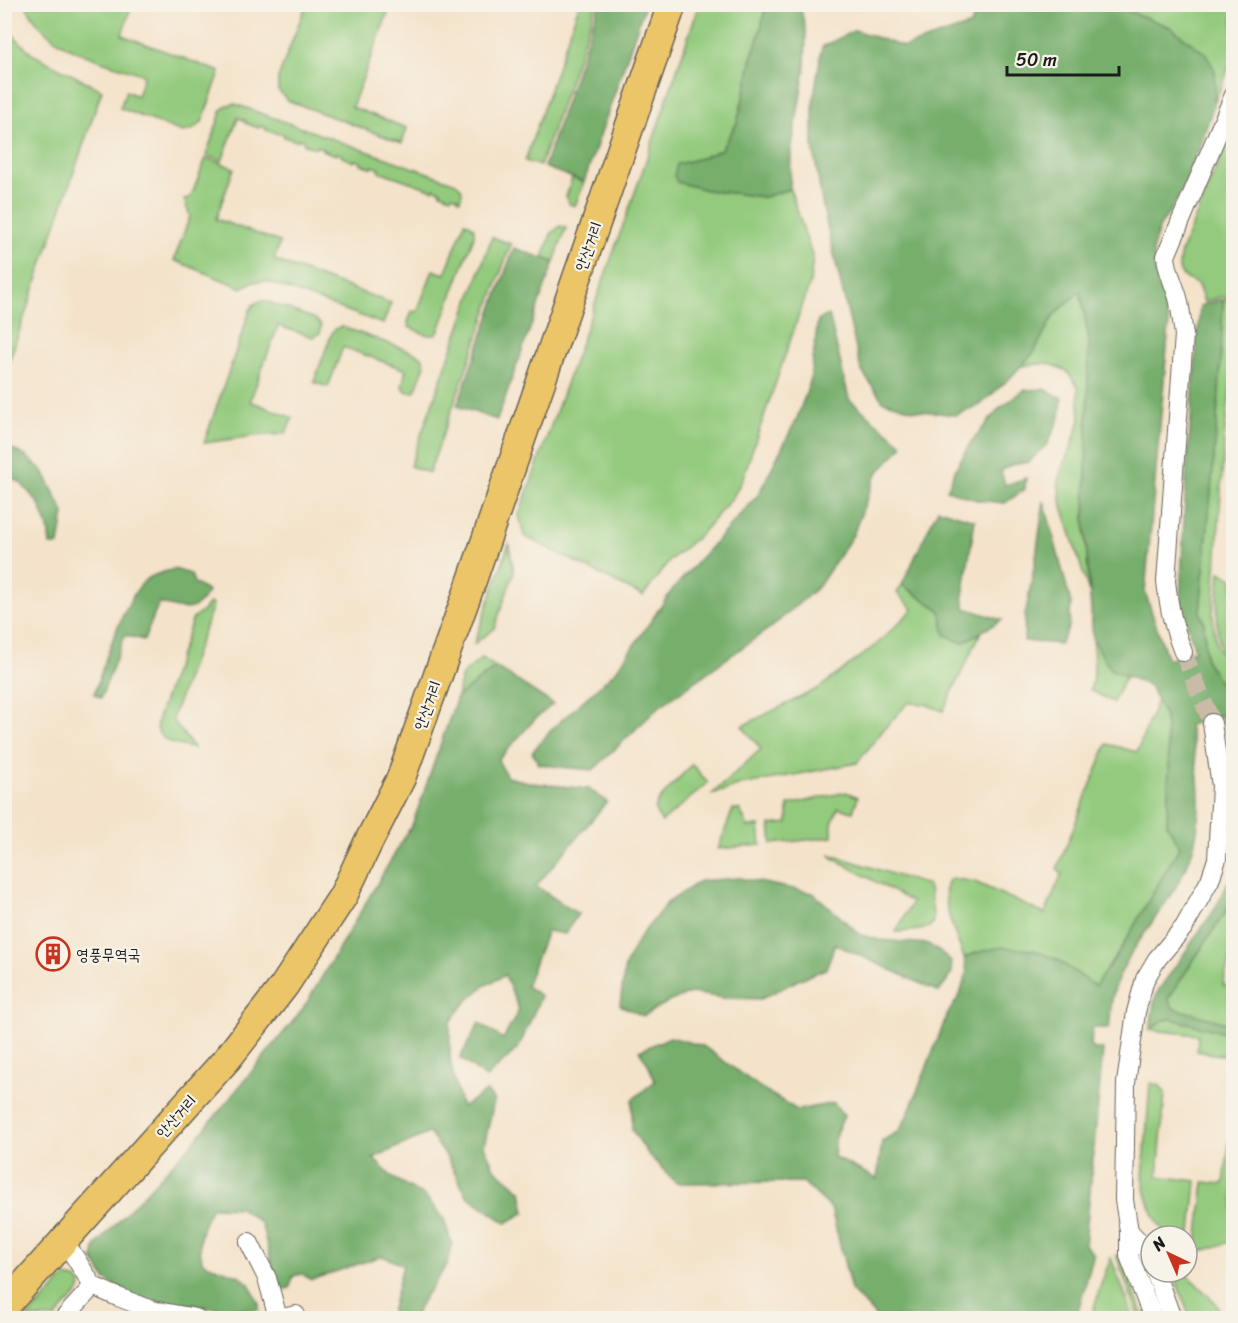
<svg xmlns="http://www.w3.org/2000/svg" width="1238" height="1323" viewBox="0 0 1238 1323" font-family="Sriracha,'Poor Story',sans-serif">
  <rect width="100%" height="100%" fill="#f7f3e8"/>
  <filter id="ink" filterUnits="userSpaceOnUse"><feTurbulence type="fractalNoise" baseFrequency=".0167" numOctaves="2"/><feDisplacementMap in="SourceGraphic" scale="12" xChannelSelector="R" yChannelSelector="G"/><feConvolveMatrix kernelMatrix="1 2 1 2 8 2 1 2 1" color-interpolation-filters="sRGB"/></filter>
  <filter id="wash" filterUnits="userSpaceOnUse"><feTurbulence type="fractalNoise" baseFrequency=".008" numOctaves="4" result="noise"/><feDisplacementMap in="SourceGraphic" scale="24" xChannelSelector="R" yChannelSelector="G"/><feGaussianBlur stdDeviation="1.35" result="paint"/><feColorMatrix in="noise" values="0 0 0 0 0 0 0 0 0 0 0 0 0 0 0 0 0 1.4 0 .05"/><feComposite in="paint" operator="in"/></filter>
  <g filter="url(#wash)">
    <rect width="100%" height="100%" fill="#f4e3ca"/>
    <g fill="#93ca7d" stroke="#58734c" stroke-width="1.5">
      <polygon points="1160,4 1162,6 1163,4 1233,5 1233,58 1215,101 1215,71 1170,27 1112,5"/>
      <path d="M26 5H132L122 35 220 72 202 122 192 130 182 132 120 108 126 91 137 96 144 75C99 59 48 51 26 5Z"/>
      <polygon points="306,5 391,5 352,107 407,128 402,143 287,100 278,90 278,78"/>
      <polygon points="579,5 596,5 540,166 525,161"/>
      <polygon points="699,5 766,5 761,29 753,53 746,87 737,123 721,150 698,159 678,164 677,182 707,190 764,197 790,189 813,258 810,283 742,480 733,497 702,533 670,560 643,596 524,536 519,515 640,178"/>
      <polygon points="4,26 32,54 102,90 5,373"/>
      <path d="M235 104 456 183C463 188 463 192 460 200L458 199V197L452 195 451 197 441 193V191L434 188 433 190 379 171 380 169 373 166 372 168 361 164V162L355 160 354 162 342 157V155L336 153V155L322 150V148L317 146 316 148 304 144V141L298 139 297 141 284 137V134L279 133V134L266 130V128L260 126 259 128 245 123 246 121 238 118 222 161 206 155 222 110 227 105Z"/>
      <path d="M1233 127V298L1219 297 1204 302 1198 285C1179 274 1176 275 1181 252Z"/>
      <polygon points="206,158 234,168 216,219 280,242 274,260 391,303 383,324 266,281 252,282 242,288 174,260 190,216 184,199 189,198 192,194"/>
      <polygon points="572,178 584,182 575,206 569,204 566,197"/>
      <path d="M465 222 471 225 474 229V236L439 330 435 335C426 336 417 331 409 327L408 322 412 311 417 312 433 270 445 274Z"/>
      <polygon points="560,226 566,228 554,262 543,258 551,234"/>
      <polygon points="492,237 511,244 429,473 410,466"/>
      <polygon points="1080,291 1089,339 1085,525 1089,592 1062,506 1058,481 1063,465 1071,448 1080,420 1078,387 1067,371 1048,363 1022,366 1034,352 1054,315"/>
      <path d="M1223 300 1233 301 1234 367 1225 429 1213 615C1215 636 1214 653 1233 666V694L1225 691 1206 661 1204 622 1200 612C1209 508 1220 404 1223 300Z"/>
      <polygon points="260,301 269,302 315,319 321,325 320,333 313,337 278,326 250,401 293,418 285,434 253,436 204,443 250,310 254,304"/>
      <path d="M340 327H343L418 354 422 357 425 365 415 391C409 394 405 392 402 386L406 370 343 347 328 387 314 382 331 335 334 330Z"/>
      <polygon points="509,544 514,572 494,629 474,644"/>
      <path d="M1220 572 1233 578V595L1231 608 1233 617V662C1230 659 1226 656 1223 652 1214 636 1218 591 1220 572Z"/>
      <polygon points="902,585 941,610 962,643 981,632 943,711 925,704 908,703 884,729 857,763 741,785 711,795 761,749 742,726 819,688 877,644 913,609 897,593"/>
      <path d="M209 603 213 605 172 719 194 748C182 747 159 742 157 728 156 724 158 721 158 718L193 618 203 611Z"/>
      <polygon points="1093,639 1110,669 1126,676 1113,702 1090,690 1094,673"/>
      <polygon points="482,658 496,667 457,697 462,675"/>
      <path d="M1157 700 1165 717 1169 764 1167 825 1180 846 1119 952 1095 986 1058 960 975 953 964 958C958 940 935 893 951 878L975 882 1045 914 1062 873 1057 869 1107 744 1137 752Z"/>
      <path d="M692 764 708 783 662 822C655 812 653 810 659 800Z"/>
      <polygon points="846,792 858,797 853,812 838,808 832,824 832,837 772,844 770,825 788,823 788,805"/>
      <polygon points="733,809 740,810 748,827 759,826 761,845 718,849"/>
      <path d="M829 854 927 885 929 889C936 932 939 928 896 932L912 902 833 858Z"/>
      <polygon points="1233,903 1233,945 1223,985 1233,988 1233,1025 1172,1008 1168,999 1216,926"/>
      <polygon points="1172,1019 1233,1035 1233,1057 1197,1051 1198,1035 1150,1030 1164,1020"/>
      <path d="M1150 1083 1159 1085 1165 1092 1158 1176 1196 1181 1189 1253H1187V1236H1168C1154 1222 1146 1198 1143 1178Z"/>
      <polygon points="1232,1117 1234,1117 1233,1241 1196,1253 1204,1182 1224,1184"/>
      <polygon points="1116,1255 1120,1256 1122,1259 1144,1318 1139,1318"/>
      <polygon points="1111,1258 1134,1318 1091,1318 1102,1281"/>
      <polygon points="1173,1272 1184,1272 1217,1304 1222,1318 1190,1318"/>
      <polygon points="65,1277 76,1279 81,1284 80,1291 55,1318 27,1318"/>
    </g>
    <g fill="#76ae6c" stroke="#496544" stroke-width="1.5">
      <path d="M979 4 1112 5 1170 27 1206 54 1215 71V101L1199 149 1178 198 1159 228 1153 248 1155 271 1166 304 1169 325 1145 592 1168 660 1195 650 1180 602 1186 479 1200 306 1218 300H1223C1221 404 1209 508 1200 612L1204 622 1206 661 1225 691 1233 694V755L1229 736 1220 715 1189 725C1199 768 1206 824 1187 865 1168 910 1128 944 1114 991 1110 1003 1111 1016 1109 1028H1092L1091 1048 1103 1050 1085 1245 1094 1254 1076 1318H877L851 1290 831 1208 803 1182 676 1183 649 1155 632 1130V1100L655 1081 647 1062 639 1051 670 1037 703 1046 761 1088 797 1110 834 1103 844 1116 836 1133 834 1157 877 1179 882 1141 899 1131 909 1112 947 1015 960 995 967 971 964 958 975 953 1001 947 1034 950 1058 960 1095 986 1119 952 1180 846 1167 825 1169 765 1165 717 1150 686 1110 669 1093 639 1085 525 1089 339 1080 291 1054 315 1034 352 1011 377 980 405 956 415 913 410 883 401 861 370 823 208 813 146V102L822 47 855 30 904 47 971 25Z"/>
      <polygon points="599,5 645,5 584,182 544,167"/>
      <polygon points="766,5 795,5 800,6 806,31 805,69 791,152 790,189 764,197 707,190 677,182 674,176 677,164 698,159 721,150 737,123 746,87 753,53 761,29"/>
      <polygon points="514,248 554,262 497,420 457,406"/>
      <polygon points="829,315 849,399 903,445 876,475 853,535 819,586 774,625 659,707 593,770 561,767 539,764 532,752 553,728 616,671 673,589 758,495 797,418 810,382 818,320"/>
      <polygon points="1044,389 1062,398 1060,417 1048,443 1029,462 1011,465 1001,471 1005,485 1026,478 1025,489 1005,503 977,500 947,490 956,468 971,442 999,409 1024,390"/>
      <polygon points="5,445 26,456 43,471 64,513 59,545 50,545 48,527 39,504 20,482 5,475"/>
      <polygon points="1044,501 1071,603 1069,627 1060,644 1024,641 1025,616 1035,563"/>
      <polygon points="938,509 975,520 963,596 965,608 1002,620 962,643 945,635 940,610 902,585 931,523"/>
      <path d="M174 569 191 574 194 583 208 592C205 596 202 601 198 604 188 614 171 606 159 603L144 640 125 635 101 698 94 694C103 667 125 595 147 579 154 574 165 572 174 569Z"/>
      <path d="M496 667 553 704 535 719 498 760 507 777 533 783 589 789 607 802 536 886 578 914 565 934 547 931 526 986 541 996 519 1047 486 1078 460 1058 479 1023 503 1039 519 1010 505 975 484 986 465 1003 450 1023V1059L454 1079 462 1107 487 1091 494 1101 484 1146 494 1168 521 1191 525 1212 506 1223 467 1196 446 1156 429 1133 373 1158 393 1178 425 1196 444 1219 452 1245 447 1265 422 1301 414 1318H385L391 1313 403 1265 382 1256 311 1280 302 1274 293 1276 290 1288 279 1290 261 1223 240 1208 212 1207C201 1228 196 1240 203 1263L240 1276 249 1284 259 1303V1310L211 1308 166 1303 132 1296 105 1279 93 1259 96 1245 198 1137 303 1009 413 823 457 697Z"/>
      <polygon points="739,878 813,893 861,935 880,940 928,944 943,954 951,962 952,973 939,992 835,944 826,969 800,979 761,999 724,998 692,993 670,1001 643,1016 620,1005 625,966 639,938 667,903 700,881"/>
      <polygon points="1228,882 1233,883 1233,903 1216,926 1168,999 1173,1008 1233,1025 1233,1035 1172,1019 1164,1020 1150,1030 1154,1002 1158,991 1215,909"/>
    </g>
  </g>
  <g filter="url(#ink)">
    <g fill="none" stroke-linecap="round" stroke-linejoin="round">
      <polyline stroke="#c9bba7" stroke-width="18" stroke-dasharray="18 9" stroke-linecap="butt" points="1183,652 1212,723"/>
      <g stroke="#686259" stroke-width="20">
        <g id="street">
          <path d="M1183 652C1173 626 1169 608 1166 581L1184 335C1182 323 1181 310 1178 298 1174 283 1167 272 1166 256L1234 95"/>
          <polyline points="1129,1231 1146,1249 1151,1262"/>
          <polyline points="64,1240 93,1286 64,1318"/>
          <polyline points="249,1242 267,1278 278,1318"/>
          <polyline points="1155,1272 1172,1318"/>
          <polyline points="93,1286 118,1297 152,1310 196,1318"/>
          <polyline points="282,1318 296,1315"/>
          <polyline points="1153,1318 1129,1256 1129,1231 1124,1200 1126,1083 1136,1012 1145,979 1157,959 1184,927 1210,880 1217,859 1221,786 1212,723"/>
        </g>
      </g>
      <g stroke="#686259" stroke-width="31">
        <polyline id="primary" points="4,1307 227,1059 284,986 343,896 367,845 401,778 469,589 672,4"/>
      </g>
      <use href="#street" stroke="#fff" stroke-width="18"/>
      <use href="#primary" stroke="#ecc569" stroke-width="28"/>
    </g>
  </g>
  <defs>
    <g id="building-ring" transform="scale(1.725)"><circle r="9.5" fill="#f7f3e8" stroke="#c8321e" stroke-width="1.5"/><path d="M-4-6H4V6H1V3H-1V6H-4ZM-2.5-4.3h1.7v1.8h-1.7ZM.8-4.3h1.7v1.8H.8ZM-2.5-1h1.7V.8h-1.7ZM.8-1h1.7V.8H.8Z" fill="#c8321e"/></g>
  </defs>
  <g fill-rule="evenodd">
    <use href="#building-ring" x="53" y="954"/>
  </g>
  <g text-anchor="middle" stroke-width="4.5" stroke-linejoin="round" paint-order="stroke">
    <g font-size="16" fill="#1c1c1c" stroke="#f7f3e8">
      <text transform="translate(588 246) rotate(-70)" y="6">안산거리</text>
      <text transform="translate(427 705) rotate(-70)" y="6">안산거리</text>
      <text transform="translate(176 1116) rotate(-48)" y="6">안산거리</text>
    </g>
    <g font-size="16" fill="#1c1c1c" stroke="#f7f3e8" text-anchor="start">
      <text x="76" y="960">영풍무역국</text>
    </g>
  </g>
  <rect width="1238" height="1323" fill="none" stroke="#f7f3e8" stroke-width="24"/>
  <g transform="translate(1169 1254) rotate(316)"><circle r="28" fill="#f7f3e8" stroke="#9f9d96" stroke-width="1.5"/>
  <path d="M0-4.5L10 22L0 15L-10 22Z" fill="#c8321e"/>
  <text y="-9" font-size="16" font-weight="bold" text-anchor="middle" fill="#1c1c1c">N</text>
  </g>
  <path d="M1007 66v9h112v-9" fill="none" stroke="#1c1c1c" stroke-width="3"/>
  <text x="1016" y="66" font-size="18" fill="#1c1c1c" stroke="#f7f3e8" stroke-width="4.5" paint-order="stroke">50 m</text>
</svg>
